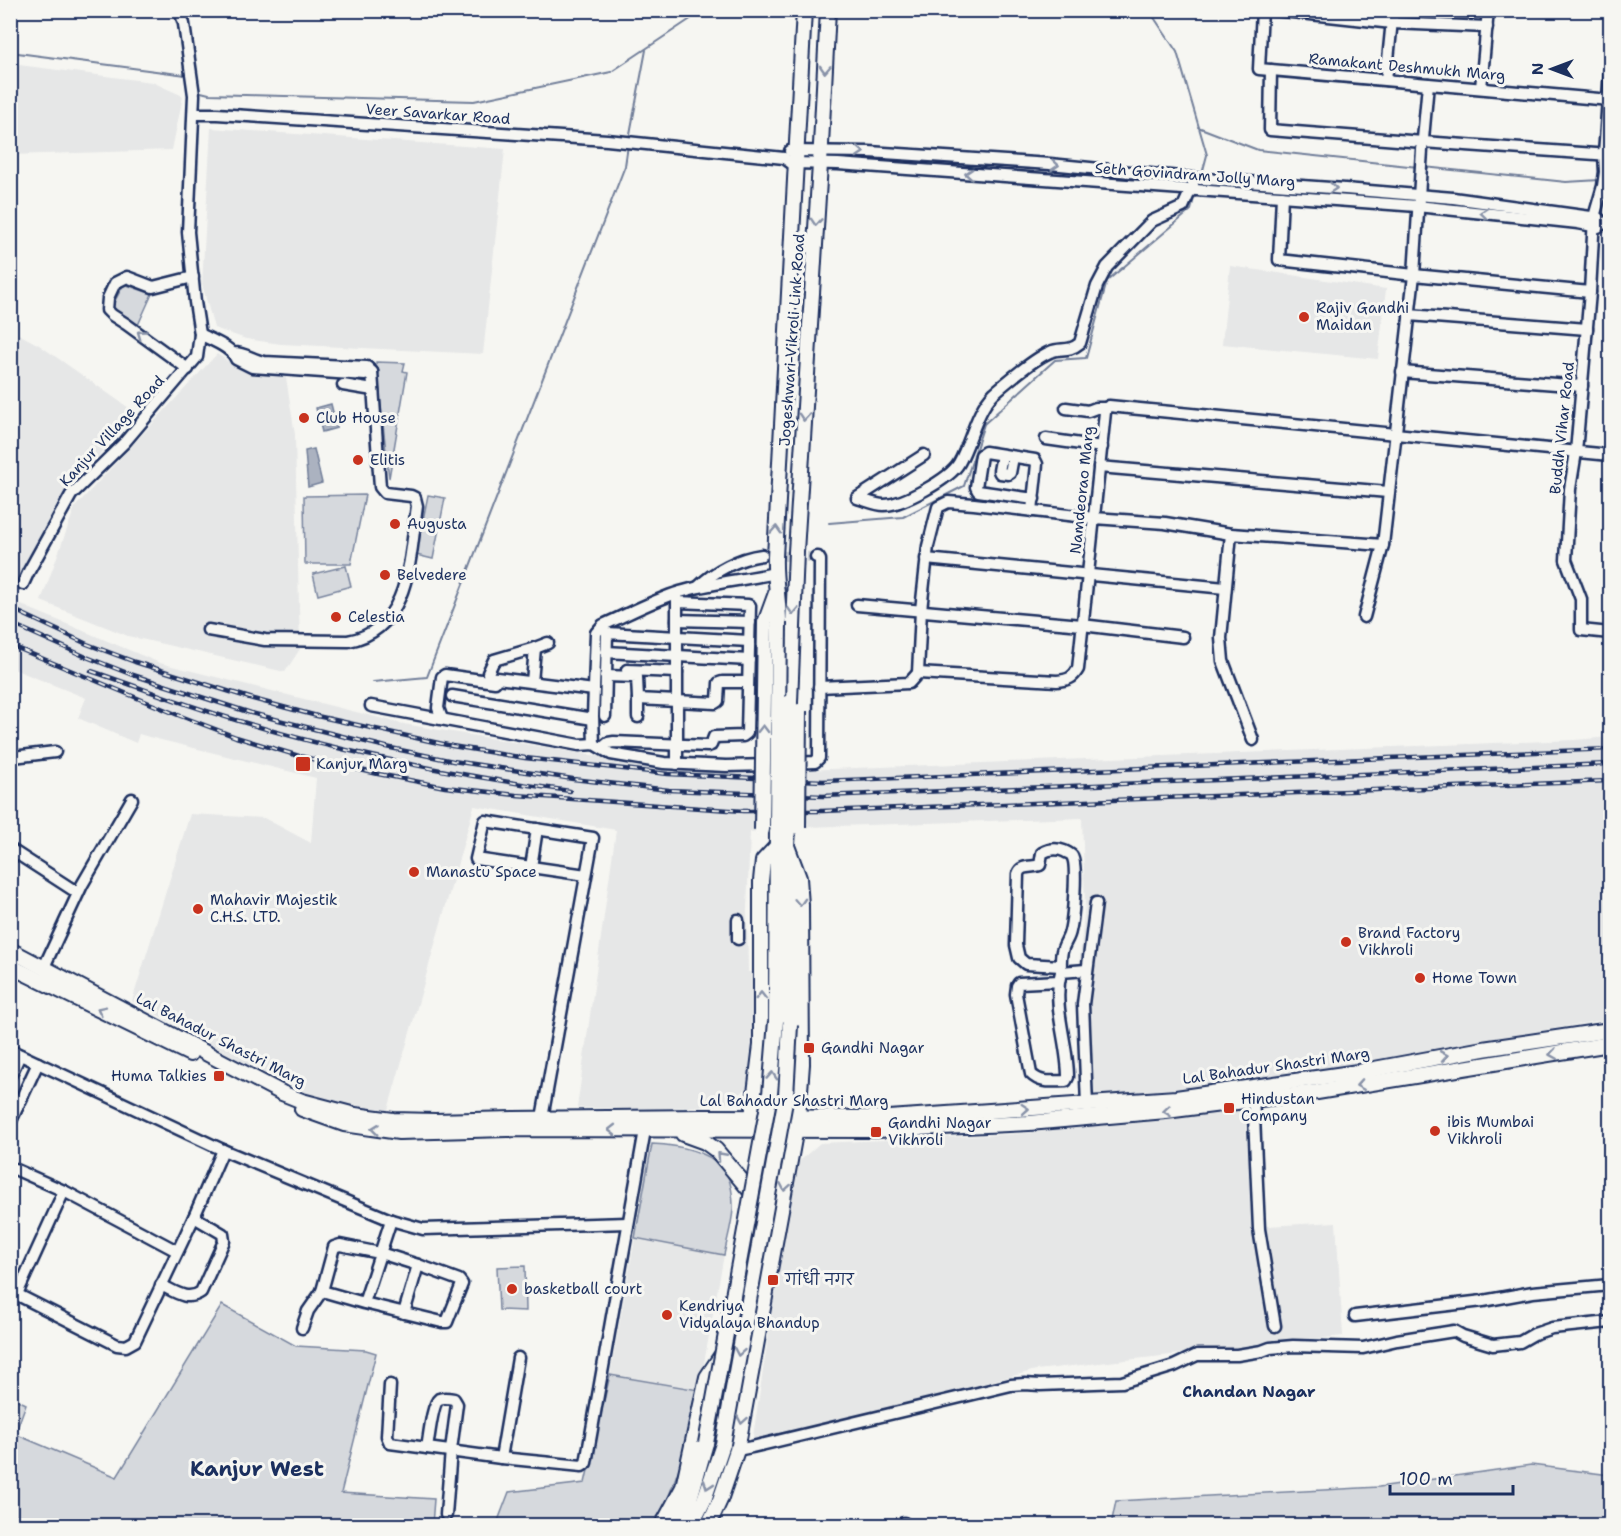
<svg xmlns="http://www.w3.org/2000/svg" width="1621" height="1536" viewBox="0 0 1621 1536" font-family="'Shantell Sans','Playpen Sans Deva',sans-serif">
  <rect width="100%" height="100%" fill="#f6f6f2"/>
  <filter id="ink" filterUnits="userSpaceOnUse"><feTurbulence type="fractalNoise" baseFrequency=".0167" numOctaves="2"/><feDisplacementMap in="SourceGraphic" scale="12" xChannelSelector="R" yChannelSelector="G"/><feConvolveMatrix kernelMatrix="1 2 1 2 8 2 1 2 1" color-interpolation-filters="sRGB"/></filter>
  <g filter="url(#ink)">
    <g fill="#e6e7e7">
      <polygon points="11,64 152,82 183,96 172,150 11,155"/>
      <polygon points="211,128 505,149 483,354 281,344 246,339 214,328 202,284"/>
      <polygon points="1230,266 1386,289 1378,359 1222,344"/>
      <polygon points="11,330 39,345 129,408 11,594"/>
      <polygon points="217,354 243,371 285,371 295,435 300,649 285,672 128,636 41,601 75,507"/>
      <polygon points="10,599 19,604 160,663 404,724 664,767 752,772 1574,740 1610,737 1610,1019 1235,1084 1083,1096 1075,1005 1085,904 1082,818 807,827 750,832 747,910 748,972 756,972 756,1057 750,1085 732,1101 721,1105 657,1109 577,1108 616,830 474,806 388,1110 371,1111 313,1096 254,1068 132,1001 190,814 264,818 311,843 316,778 149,737 139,734 136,743 78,718 86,698 11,668"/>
      <polygon points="1245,1108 1252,1227 1336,1222 1343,1336 1036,1370 752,1443 794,1166 820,1143 1016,1134"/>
      <polygon points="635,1238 724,1255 699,1390 610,1375"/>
    </g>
    <g fill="#d6d9dd" stroke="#78849e" stroke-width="1.5">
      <polygon points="124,284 152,294 138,325 111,308"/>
      <polygon points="376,362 405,363 403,371 407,372 389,478"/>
      <polygon points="365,495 351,564 305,564 304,496"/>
      <polygon points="428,495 445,498 433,559 416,555"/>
      <polygon points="346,566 351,586 318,595 313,574"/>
      <path d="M652 1144C674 1145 704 1149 721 1166 731 1176 733 1195 733 1209 732 1224 727 1240 724 1255L635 1238Z"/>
      <polygon points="525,1266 526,1311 499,1310 497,1267"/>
      <polygon points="222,1305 296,1346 366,1350 376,1353 341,1493 434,1499 432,1525 11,1525 11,1397 26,1404 15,1434 117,1477"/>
      <polygon points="610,1375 699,1390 681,1463 664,1509 650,1525 496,1526 509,1492 585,1483"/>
      <polygon points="1531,1465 1610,1475 1610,1525 1111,1525 1116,1501 1379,1487"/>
    </g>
    <g fill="#abb2c0" stroke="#717e99" stroke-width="1.5">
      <polygon points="331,404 337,428 322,432 316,408"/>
      <polygon points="314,449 322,483 308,487 305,451"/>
    </g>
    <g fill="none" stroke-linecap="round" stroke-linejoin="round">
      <g stroke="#717e99" stroke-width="2">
        <polyline points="1149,10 1177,52 1207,155 1202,174"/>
        <polyline points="10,52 186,75"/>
        <polyline points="201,92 209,94 474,101 611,72 704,10"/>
        <polyline points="1198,127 1258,150 1418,167"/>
        <polyline points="629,139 646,50"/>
        <polyline points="1424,167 1566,182 1600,180"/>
        <polyline points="829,523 903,517 964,486 984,424 1055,360 1086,358 1107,281 1191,210 1195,194"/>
        <polyline points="373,682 427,677 625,166 628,145"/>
      </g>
      <polyline stroke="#caced4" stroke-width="10" stroke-dasharray="10 5" stroke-linecap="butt" points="762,555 816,557"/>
      <g stroke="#1b2f5e" stroke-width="15">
        <g id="minor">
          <polyline points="1262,10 1259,69 1610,100"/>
          <polyline points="1274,10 1392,23 1487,27"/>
          <polyline points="1271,70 1270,130 1423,142 1610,155"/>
          <polyline points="1610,71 1604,154 1605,172 1603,186 1594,217 1590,292 1576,452 1570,489 1566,560 1581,599 1581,630 1610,633"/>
          <polyline points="1386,80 1393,10"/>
          <polyline points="1481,88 1488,10"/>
          <polyline points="194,114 217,114 607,140 784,158 791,163 838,164 1417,206 1578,223 1598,227 1603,223 1610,224"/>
          <polyline points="790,151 869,152 1050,164 1190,178 1345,189 1453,198 1598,218 1603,223"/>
          <polyline points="1282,196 1279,260 1414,275 1590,292"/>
          <polyline points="1409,315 1587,329"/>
          <path d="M200 334C211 340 232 347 236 359L252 367 365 375 372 372 367 367 264 362C253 360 245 353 234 353"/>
          <polyline points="188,369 126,324 112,315 107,310 108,298 115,283 127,277 153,287 193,277"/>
          <polyline points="1402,372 1582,386"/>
          <polyline points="343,385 373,390"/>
          <polyline points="1066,408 1088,411 1096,408 1106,408"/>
          <polyline points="1046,439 1102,447"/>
          <path d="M924 455 857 498C865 500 876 505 884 505 902 505 950 479 959 463 971 442 976 411 994 393 1008 381 1033 359 1050 352 1061 347 1068 353 1080 343L1097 286 1107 267 1152 221 1183 207 1193 185"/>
          <polyline points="1002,455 999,471 1000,473 1008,474 1010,473 1013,457"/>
          <polyline points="1099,467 1388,492"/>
          <polyline points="1032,511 1037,464 1035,460 985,452 981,455 976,487 978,491 1034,499"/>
          <polyline points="1231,534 1221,638 1223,661 1253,740"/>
          <polyline points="926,559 1225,588"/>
          <polyline points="23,584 29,571 71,495 124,443 197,357 200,334 195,302 188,232 194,95 184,24 180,10"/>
          <path d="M698 587C714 571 739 558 762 555"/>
          <polyline points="677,596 677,764"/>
          <polyline points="857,605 1082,625 1183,637"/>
          <polyline points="1364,617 1383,545 1414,275 1422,150 1428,84"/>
          <polyline points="677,620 750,622"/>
          <path d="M208 630 265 640 348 641C411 630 410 554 417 506L415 498 411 496 385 493 380 487 372 372"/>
          <polyline points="535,648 548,643"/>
          <polyline points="606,652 749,660"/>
          <polyline points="627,670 677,672"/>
          <polyline points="918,673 921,610 928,546 938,507 948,502 974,504 1094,518 1165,523 1231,534 1383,545"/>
          <polyline points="605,676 637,677 638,699 715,703 718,701 719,683 722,682 748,682"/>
          <polyline points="532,682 535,648 494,660 488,673 489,677 594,690"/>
          <path d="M819 687 909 683 918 673 1057 681C1068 680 1073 678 1078 669L1105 412 1106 408 1109 406 1610 455"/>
          <polyline points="452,696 593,719"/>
          <polyline points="371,706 579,745 594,744 611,754 664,763 726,766 769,765"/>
          <polyline points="605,716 607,633 749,641"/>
          <polyline points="638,717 638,699"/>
          <polyline points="442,719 438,708 442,677 445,675 495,682"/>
          <path d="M594 744 593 716 596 633 603 625C628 614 654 600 680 592 709 583 744 580 775 573"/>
          <polyline points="602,748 608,743 614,742 708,746 711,745 714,737 743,736 747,733 750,606 748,605 677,602"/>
          <polyline points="10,761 13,757 55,752"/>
          <polyline points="794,763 815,762 819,758 820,560 818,557 816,557"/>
          <polyline points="10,849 78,893"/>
          <polyline points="531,867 537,829"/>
          <polyline points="738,920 738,939"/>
          <path d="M1061 966 1026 964 1019 958 1016 945 1018 874C1021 864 1032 868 1040 865L1042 853C1049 849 1056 848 1064 851 1066 852 1071 854 1072 856 1078 865 1073 919 1070 931 1069 938 1065 942 1063 948 1060 955 1061 965 1061 972L1086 970"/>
          <polyline points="44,967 82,885 132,799"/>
          <path d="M1059 981 1019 983 1017 986 1016 994 1031 1074C1041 1084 1053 1081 1066 1081L1068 1077C1068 1042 1052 1007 1061 972"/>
          <polyline points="10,1050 223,1150 391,1220 423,1229 628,1223"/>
          <polyline points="10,1076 20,1055"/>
          <polyline points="1253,1094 1259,1229 1275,1326"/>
          <polyline points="1087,1105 1083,1004 1096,903"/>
          <polyline points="542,1118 593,838 485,821 476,859 586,875"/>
          <polyline points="10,1123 38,1063"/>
          <polyline points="10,1167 64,1191 177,1251"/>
          <path d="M161 1285C174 1291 187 1302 201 1292L224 1241 223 1234 194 1217"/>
          <polyline points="10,1291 117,1345 126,1346 135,1341 194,1217 223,1150"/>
          <polyline points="17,1294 64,1191"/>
          <polyline points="364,1303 442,1322 447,1322 462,1284 459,1280 418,1265 380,1253 340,1245 334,1247 322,1291 364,1303 391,1220"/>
          <polyline points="404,1313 418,1265"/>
          <polyline points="1355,1316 1483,1301 1533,1292 1610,1285"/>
          <polyline points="302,1328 308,1311 322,1291"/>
          <polyline points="390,1385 387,1436 390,1443 501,1458 582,1466 586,1463 645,1130"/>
          <path d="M427 1448C429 1438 432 1404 439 1399 443 1397 449 1398 454 1399L457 1404 451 1450 446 1515"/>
          <polyline points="737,1450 752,1447 1011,1385 1025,1384 1040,1385 1122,1382 1174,1366 1197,1355 1237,1355 1262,1351 1270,1348 1293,1346 1363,1348 1397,1340 1454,1331 1463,1336 1493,1345 1520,1342 1534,1334 1552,1328 1610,1322"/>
          <polyline points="501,1458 518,1358"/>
          <polyline points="897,1526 904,1523"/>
        </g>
      </g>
      <g stroke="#1b2f5e" stroke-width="18">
        <g id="major">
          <path d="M779 622C779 600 774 579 775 557L804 10"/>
          <polyline points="765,623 776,593"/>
          <polyline points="790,702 796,552 820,164 828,10"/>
          <polyline points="788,860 790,1025"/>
          <polyline points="10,950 282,1093 302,1101 355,1115 393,1120 435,1121 513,1119 702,1117 889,1118 1176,1098 1358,1072 1483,1049 1610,1030"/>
          <polyline points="10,966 190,1054"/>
          <polyline points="776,1021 777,827"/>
          <polyline points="302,1109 344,1124 399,1132 507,1129 876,1130 1029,1123 1166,1111 1317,1092 1610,1044"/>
          <polyline points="756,1125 752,1117 761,1045 761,881 763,861 777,846"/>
          <polyline points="683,1134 705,1142 716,1150 757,1199"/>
          <polyline points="746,1259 758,1200 766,1151"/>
          <polyline points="662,1526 683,1487 707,1377 723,1353"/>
          <polyline points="676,1526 689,1502 706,1443"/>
          <polyline points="691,1526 704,1500 723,1444"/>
          <polyline points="708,1526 720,1500 737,1450 798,1117 802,1064 801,905 799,878 787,846 788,828"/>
        </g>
      </g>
      <use href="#minor" stroke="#f6f6f2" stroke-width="10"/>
      <use href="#major" stroke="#f6f6f2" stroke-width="14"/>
      <g stroke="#1b2f5e" stroke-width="4.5">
        <g id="rail">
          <polyline points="10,608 87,644 135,662 253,699 317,716 452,746 525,758 668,774 823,781 1610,749"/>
          <polyline points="10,623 84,656 130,674 251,713 318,730 386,747 453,761 573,779 669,790 823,796 1610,764"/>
          <polyline points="10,645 178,715 236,737 299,756 378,774 445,787 516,795 743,811 822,811 1610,781"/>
          <path d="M91 671C142 688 193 708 246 723 352 755 460 776 570 791"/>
        </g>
      </g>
      <use href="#rail" stroke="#f6f6f2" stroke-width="2" stroke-dasharray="7" stroke-linecap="butt"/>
      <g stroke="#1b2f5e" stroke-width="18" stroke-linecap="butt">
        <g id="major-bridge">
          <polyline points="777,827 779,622"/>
          <polyline points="798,827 799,711"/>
          <polyline points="788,828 790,702"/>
          <polyline points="762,830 765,623"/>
          <polyline points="706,1443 770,1094 776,1021"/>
          <polyline points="723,1444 786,1096 790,1025"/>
        </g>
      </g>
      <use href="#major-bridge" stroke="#f6f6f2" stroke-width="14"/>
    </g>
    <defs><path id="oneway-chevron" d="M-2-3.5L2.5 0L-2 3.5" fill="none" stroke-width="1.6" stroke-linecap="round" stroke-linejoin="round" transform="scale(1.5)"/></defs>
    <g stroke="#8892a8">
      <use href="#oneway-chevron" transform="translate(825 69) rotate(93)"/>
      <use href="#oneway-chevron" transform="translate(860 152) rotate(3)"/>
      <use href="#oneway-chevron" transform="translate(1055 165) rotate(5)"/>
      <use href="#oneway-chevron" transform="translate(969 174) rotate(-176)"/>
      <use href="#oneway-chevron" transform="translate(1333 188) rotate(4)"/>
      <use href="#oneway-chevron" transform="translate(1484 213) rotate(-174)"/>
      <use href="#oneway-chevron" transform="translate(816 222) rotate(94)"/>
      <use href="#oneway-chevron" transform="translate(141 334) rotate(-144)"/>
      <use href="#oneway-chevron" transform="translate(804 417) rotate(94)"/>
      <use href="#oneway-chevron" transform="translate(776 530) rotate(-87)"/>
      <use href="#oneway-chevron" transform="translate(793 611) rotate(92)"/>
      <use href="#oneway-chevron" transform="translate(763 729) rotate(-89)"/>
      <use href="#oneway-chevron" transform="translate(800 902) rotate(87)"/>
      <use href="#oneway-chevron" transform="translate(761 996) rotate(-90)"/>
      <use href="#oneway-chevron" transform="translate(101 1010) rotate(-154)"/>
      <use href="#oneway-chevron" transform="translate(1553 1054) rotate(171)"/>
      <use href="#oneway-chevron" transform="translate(1444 1056) rotate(-10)"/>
      <use href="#oneway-chevron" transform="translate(772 1076) rotate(-86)"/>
      <use href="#oneway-chevron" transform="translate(1360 1085) rotate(171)"/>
      <use href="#oneway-chevron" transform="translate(1025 1109) rotate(-4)"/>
      <use href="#oneway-chevron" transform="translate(1167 1111) rotate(174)"/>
      <use href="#oneway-chevron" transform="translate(375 1129) rotate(-173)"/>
      <use href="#oneway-chevron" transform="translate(612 1130) rotate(-180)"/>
      <use href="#oneway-chevron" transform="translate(721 1156) rotate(-132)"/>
      <use href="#oneway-chevron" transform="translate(785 1187) rotate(100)"/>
      <use href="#oneway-chevron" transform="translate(739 1352) rotate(100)"/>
      <use href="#oneway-chevron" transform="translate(742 1420) rotate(100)"/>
      <use href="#oneway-chevron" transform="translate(708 1485) rotate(109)"/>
    </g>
  </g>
  <g fill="#c8321e" stroke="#f6f6f2" stroke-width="2">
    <circle cx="1304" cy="317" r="6"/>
    <circle cx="304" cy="418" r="6"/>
    <circle cx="358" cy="460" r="6"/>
    <circle cx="395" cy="524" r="6"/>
    <circle cx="385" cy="575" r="6"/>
    <circle cx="336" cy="617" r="6"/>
    <rect x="295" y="756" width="16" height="16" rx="3"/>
    <circle cx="414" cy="872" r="6"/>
    <circle cx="198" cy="909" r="6"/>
    <circle cx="1346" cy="942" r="6"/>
    <circle cx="1420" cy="978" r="6"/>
    <rect x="803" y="1042" width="12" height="12" rx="3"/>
    <rect x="213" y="1070" width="12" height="12" rx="3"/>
    <rect x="1223" y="1102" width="12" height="12" rx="3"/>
    <circle cx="1435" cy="1131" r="6"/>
    <rect x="870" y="1126" width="12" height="12" rx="3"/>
    <rect x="767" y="1274" width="12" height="12" rx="3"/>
    <circle cx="512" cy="1289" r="6"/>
    <circle cx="667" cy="1315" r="6"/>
  </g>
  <g text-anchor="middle" stroke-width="6" stroke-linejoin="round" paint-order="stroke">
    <g font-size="15" fill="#1b2f5e" stroke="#f6f6f2">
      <text transform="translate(1407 67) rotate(5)" y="5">Ramakant Deshmukh Marg</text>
      <text transform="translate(438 114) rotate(4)" y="5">Veer Savarkar Road</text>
      <text transform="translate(1195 175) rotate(4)" y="5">Seth Govindram Jolly Marg</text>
      <text transform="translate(792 340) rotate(-86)" y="5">Jogeshwari-Vikroli Link Road</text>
      <text transform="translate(1562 428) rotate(-84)" y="5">Buddh Vihar Road</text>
      <text transform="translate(112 431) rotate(-47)" y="5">Kanjur Village Road</text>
      <text transform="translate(1082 490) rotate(-84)" y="5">Namdeorao Marg</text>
      <text transform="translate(221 1040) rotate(27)" y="5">Lal Bahadur Shastri Marg</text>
      <text transform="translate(1276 1066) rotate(-8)" y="5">Lal Bahadur Shastri Marg</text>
      <text x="794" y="1106">Lal Bahadur Shastri Marg</text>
    </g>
    <g font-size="15" fill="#1b2f5e" stroke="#f6f6f2" text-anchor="start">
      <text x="1316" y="313">Rajiv Gandhi<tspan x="1316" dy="17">Maidan</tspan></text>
      <text x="316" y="423">Club House</text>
      <text x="370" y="465">Elitis</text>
      <text x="407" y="529">Augusta</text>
      <text x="397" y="580">Belvedere</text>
      <text x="348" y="622">Celestia</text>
      <text x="316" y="769">Kanjur Marg</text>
      <text x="426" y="877">Manastu Space</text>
      <text x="210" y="905">Mahavir Majestik<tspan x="210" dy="17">C.H.S. LTD.</tspan></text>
      <text x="1358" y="938">Brand Factory<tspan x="1358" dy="17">Vikhroli</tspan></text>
      <text x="1432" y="983">Home Town</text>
      <text x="821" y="1053">Gandhi Nagar</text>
      <text x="207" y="1081" text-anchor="end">Huma Talkies</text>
      <text x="1241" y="1104">Hindustan<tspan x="1241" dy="17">Company</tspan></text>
      <text x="1447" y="1127">ibis Mumbai<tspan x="1447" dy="17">Vikhroli</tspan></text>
      <text x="888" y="1128">Gandhi Nagar<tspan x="888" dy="17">Vikhroli</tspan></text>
      <text x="785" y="1285">गांधी नगर</text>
      <text x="524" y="1294">basketball court</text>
      <text x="679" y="1311">Kendriya<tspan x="679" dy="17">Vidyalaya Bhandup</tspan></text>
    </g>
    <g font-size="16" font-weight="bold" fill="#1b2f5e" stroke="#f6f6f2">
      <text x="1249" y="1397">Chandan Nagar</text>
    </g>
    <g font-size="21" font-weight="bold" fill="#1b2f5e" stroke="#f6f6f2">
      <text x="257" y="1476">Kanjur West</text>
    </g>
  </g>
  <rect width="1621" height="1536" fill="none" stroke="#f6f6f2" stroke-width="36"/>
  <rect x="18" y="18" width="1585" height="1500" fill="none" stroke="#1b2f5e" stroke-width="2" filter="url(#ink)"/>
  <g transform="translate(1552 69) rotate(270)" stroke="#f6f6f2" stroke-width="4.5" paint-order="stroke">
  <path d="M0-4.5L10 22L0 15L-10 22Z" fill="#1b2f5e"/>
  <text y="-9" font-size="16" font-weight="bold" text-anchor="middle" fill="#1b2f5e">N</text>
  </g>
  <path d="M1390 1485v9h123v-9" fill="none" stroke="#1b2f5e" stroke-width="3"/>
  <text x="1399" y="1485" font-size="18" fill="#1b2f5e" stroke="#f6f6f2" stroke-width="4.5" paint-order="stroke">100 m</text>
</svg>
